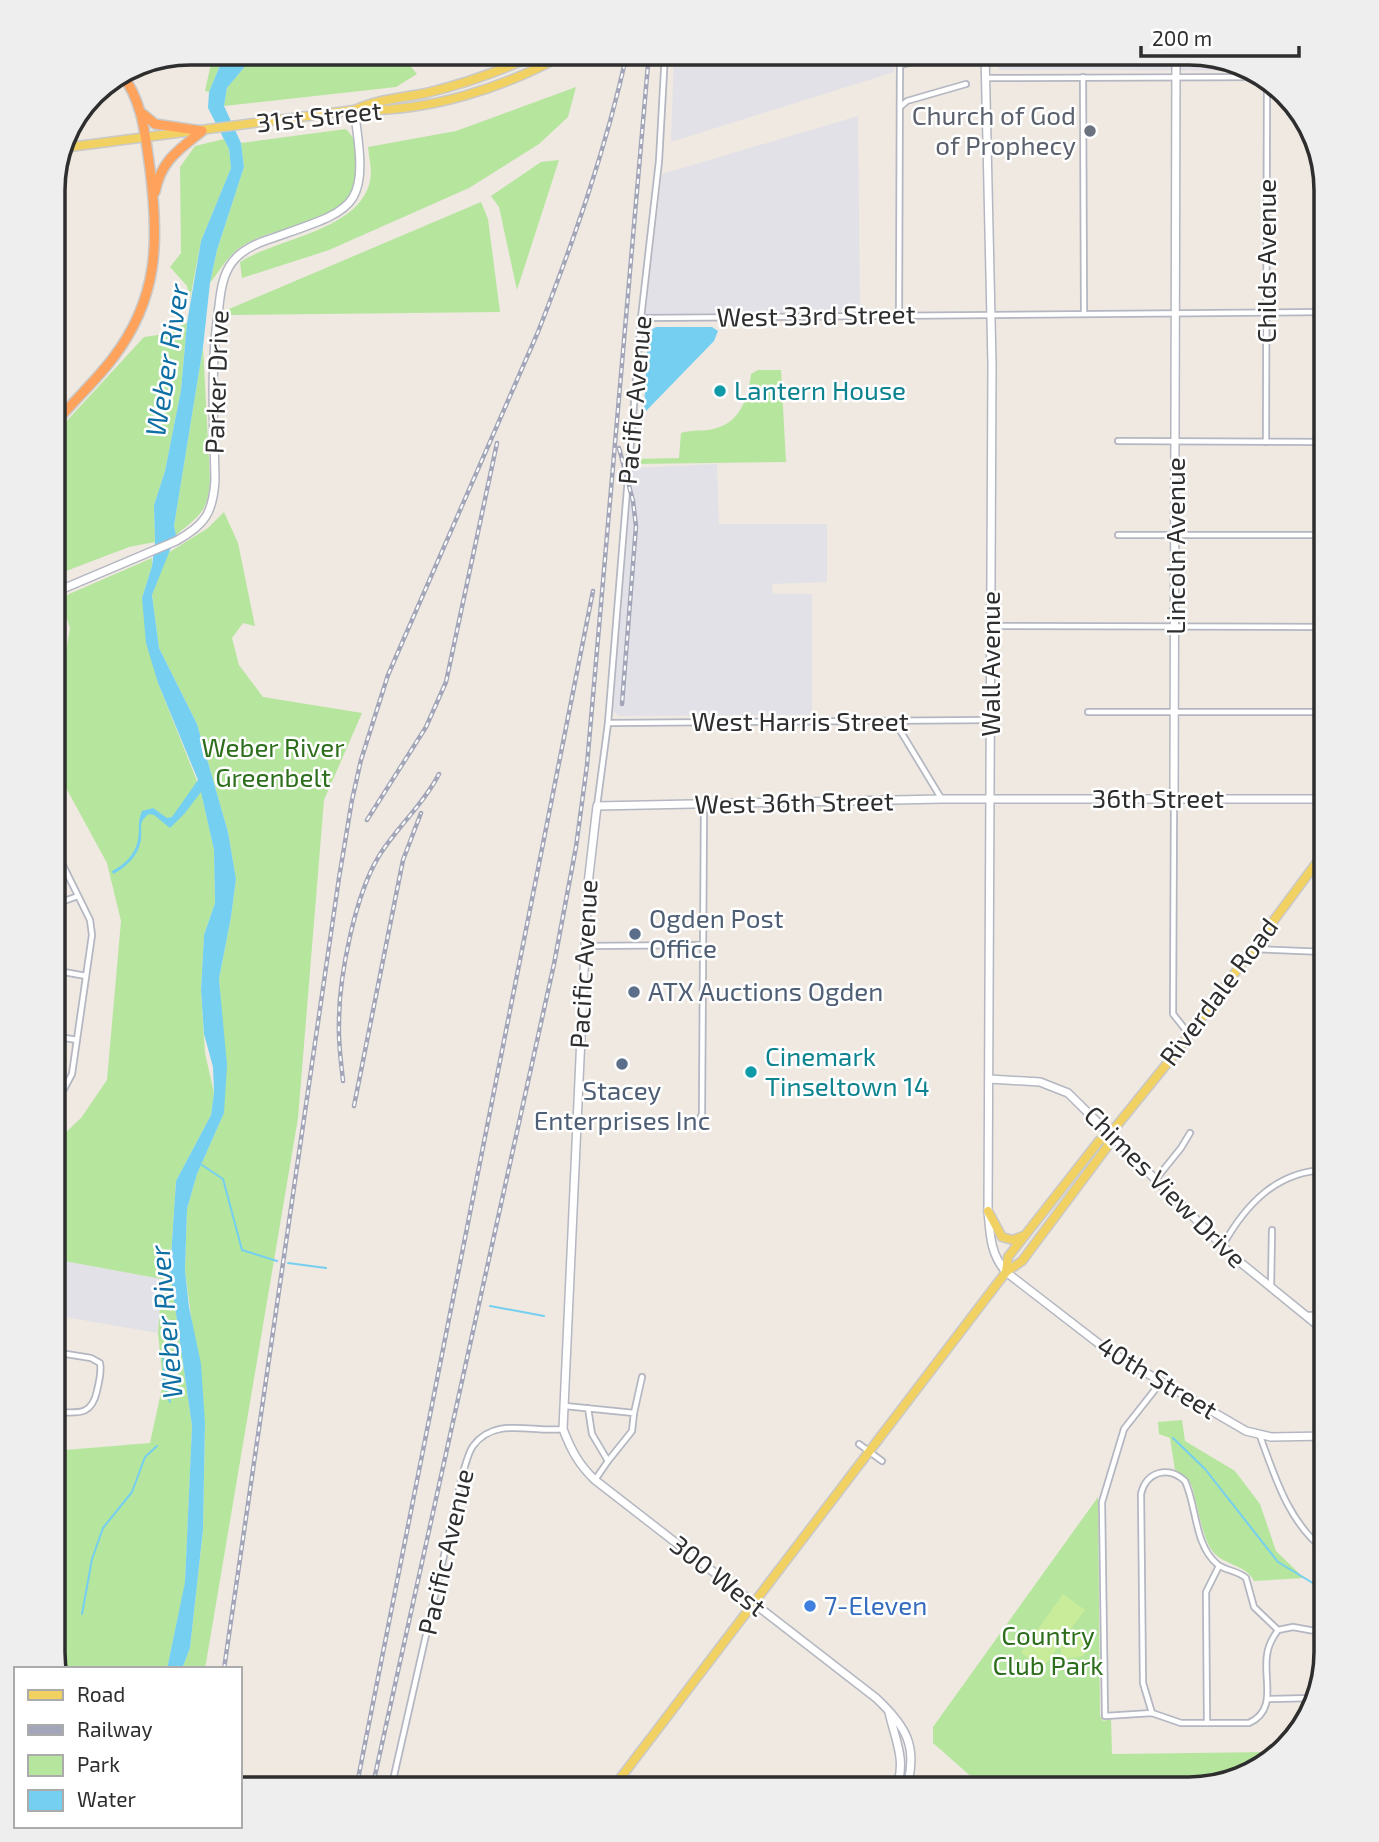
<svg xmlns="http://www.w3.org/2000/svg" width="1379" height="1842" viewBox="0 0 1379 1842" font-family="'Exo 2',sans-serif">
  <rect width="100%" height="100%" fill="#efe9e1"/>
  <g fill="#e3e1e8">
    <polygon points="674,53 850,53 851,56 895,55 894,72 671,142"/>
    <polygon points="999,53 1198,53 1258,71 999,70"/>
    <polygon points="858,116 860,311 645,315 662,174"/>
    <polygon points="717,464 719,524 827,524 827,582 772,584 773,594 812,594 812,715 619,716 614,712 611,704 632,468"/>
    <polygon points="53,1259 162,1279 158,1333 53,1315"/>
  </g>
  <g fill="#b6e59e">
    <polygon points="219,53 231,53 221,63 209,92 205,91 210,68"/>
    <polygon points="256,53 355,53 368,62 378,58 379,53 400,53 417,74 396,87 224,106 227,88"/>
    <path d="M576 87 568 117 539 144 469 188 329 250 242 278 240 262C279 237 367 230 371 174 371 166 369 156 368 147L456 131Z"/>
    <path d="M346 129C357 140 359 152 358 168 354 232 278 219 238 249 227 257 219 272 210 283L217 250 244 167 241 143Z"/>
    <polygon points="224,139 229,149 231,168 201,241 190,299 187,286 170,267 181,253 180,167 195,146"/>
    <polygon points="559,160 517,290 499,207 491,196 541,162"/>
    <polygon points="481,202 488,219 500,312 229,315 229,309"/>
    <polygon points="187,323 181,390 165,471 154,505 155,542 129,547 53,576 53,442 63,425 144,337 158,335"/>
    <path d="M203 347 210 480C208 512 200 515 176 535L174 526Z"/>
    <path d="M758 370H781L786 462 635 464V459L679 458 681 433C690 430 699 431 708 430 739 426 748 400 751 374Z"/>
    <polygon points="224,512 238,543 255,626 243,623 232,638 239,665 263,697 362,713 324,800 298,1118 205,1669 182,1669 190,1648 203,1530 205,1423 185,1270 187,1209 197,1174 224,1113 224,1044 219,979 231,917 236,879 228,832 197,724 159,648 152,595 168,553 208,528"/>
    <polygon points="152,558 152,566 142,598 158,683 201,791 214,850 215,903 204,935 201,990 205,1053 214,1093 211,1115 176,1181 170,1272 192,1426 185,1583 167,1669 57,1669 53,1652 53,1632 66,1596 58,1562 53,1451 150,1443 163,1383 158,1333 162,1279 53,1259 53,1182 55,1166 53,1162 53,1136 62,1136 81,1118 107,1080 121,921 107,863 53,764 53,725 70,628 60,598"/>
    <path d="M1182 1420 1185 1441 1235 1471 1260 1504 1276 1551 1304 1578 1254 1581C1245 1563 1222 1566 1211 1549 1203 1538 1196 1501 1192 1486L1186 1478 1175 1470 1170 1438 1159 1434 1158 1422Z"/>
    <polygon points="1098,1497 1100,1716 1103,1721 1111,1719 1112,1754 1279,1752 1265,1767 1190,1789 972,1789 977,1785 975,1780 933,1743 933,1727"/>
  </g>
  <polygon fill="#c9ec9a" points="1063,1594 1085,1610 1069,1631 1084,1630 1087,1649 1083,1656 1062,1659 1060,1644 1043,1668 1021,1653"/>
  <g fill="#75cff0">
    <path d="M231 53H256L227 88 224 106 241 143 244 167 217 250 210 283 203 347 174 526 176 535 152 595 159 648 197 724 228 832 236 879 231 917 219 979 227 1065 224 1113 197 1174 187 1209 185 1270 189 1307 201 1364 205 1423 203 1530 190 1648 182 1669H167L185 1582 192 1426 170 1272 176 1181 211 1115 214 1093 213 1067 204 1034 201 990 204 935 215 903 214 850 201 792 185 813 170 828 154 815 149 814C138 822 142 827 141 839 139 856 126 867 113 874L112 871C124 865 135 855 138 840 140 830 137 822 142 811L153 808 167 818 172 817 198 780 158 683 146 643 142 598 152 566 155 542 154 505 165 471 181 390 187 323 201 241 231 168 229 149 208 108 209 92 221 63Z"/>
    <polygon points="656,327 712,327 718,331 714,341 646,411 644,410 648,332"/>
  </g>
  <g fill="none" stroke-linecap="round" stroke-linejoin="round">
    <g stroke="#75cff0" stroke-width="2">
      <polyline points="202,1165 223,1179 242,1250 277,1261"/>
      <polyline points="288,1263 326,1268"/>
      <polyline points="490,1306 544,1316"/>
      <polyline points="170,1402 165,1387 163,1352 180,1333"/>
      <polyline points="1173,1438 1205,1469 1278,1562 1326,1591"/>
      <polyline points="82,1614 92,1559 103,1528 132,1492 145,1457 157,1446"/>
    </g>
    <g stroke="#b4b7c1" stroke-width="8">
      <g id="street">
        <polyline points="900,65 950,53"/>
        <polyline points="1083,77 1084,313"/>
        <polyline points="986,78 1264,77"/>
        <polyline points="900,107 907,101 966,84"/>
        <polyline points="899,315 900,53"/>
        <polyline points="641,318 1326,312"/>
        <polyline points="1118,441 1326,442"/>
        <polyline points="1266,442 1267,80"/>
        <polyline points="1118,535 1326,535"/>
        <polyline points="991,626 1326,627"/>
        <polyline points="1088,712 1326,712"/>
        <polyline points="895,722 941,798"/>
        <polyline points="608,723 990,720"/>
        <polyline points="1174,800 1173,1014 1189,1034"/>
        <polyline points="597,806 608,723 641,318 659,161 665,53"/>
        <polyline points="53,905 78,896"/>
        <polyline points="585,946 702,945"/>
        <polyline points="1254,949 1326,952"/>
        <polyline points="53,970 86,976"/>
        <polyline points="53,1036 77,1040"/>
        <polyline points="53,1098 64,1089 72,1074 92,935 90,920 53,845"/>
        <polyline points="696,1127 702,1114 704,804"/>
        <polyline points="1156,1179 1181,1148 1190,1133"/>
        <path d="M1223 1245C1246 1204 1277 1171 1326 1170"/>
        <polyline points="1271,1288 1272,1230"/>
        <polyline points="1306,1315 1326,1315"/>
        <path d="M1161 1382 1124 1429 1102 1502 1105 1716 1152 1713 1181 1723H1249C1278 1710 1263 1679 1267 1655 1268 1645 1273 1637 1278 1630L1293 1627 1326 1633"/>
        <polyline points="565,1406 634,1413 632,1431 608,1461 592,1434 588,1408"/>
        <path d="M53 1412C76 1412 91 1418 97 1391 99 1381 102 1372 100 1363L91 1358 66 1354"/>
        <polyline points="634,1413 642,1377"/>
        <path d="M1260 1436C1275 1477 1289 1524 1326 1551"/>
        <polyline points="859,1444 882,1461"/>
        <polyline points="595,1480 608,1461"/>
        <polyline points="53,1570 59,1566"/>
        <polyline points="1267,1699 1314,1698"/>
        <path d="M1152 1713 1143 1683 1141 1494C1146 1472 1168 1465 1185 1481 1197 1507 1194 1544 1217 1564 1225 1571 1237 1570 1246 1578L1254 1607 1278 1630"/>
        <polyline points="1207,1723 1206,1592 1219,1566"/>
        <path d="M391 1789 463 1472C466 1464 468 1453 473 1446 495 1416 532 1433 563 1429"/>
      </g>
    </g>
    <g stroke="#b4b7c1" stroke-width="10">
      <g id="secondary">
        <path d="M985 53 992 364 988 1211C990 1233 990 1254 1006 1272L1107 1350 1246 1431 1271 1437 1326 1436"/>
        <path d="M53 593 176 541C205 525 213 513 215 480 214 425 210 369 218 314 220 298 221 281 229 267 237 253 252 245 267 240 357 208 370 212 354 110"/>
        <polyline points="1174,800 1176,53"/>
        <polyline points="989,1079 1040,1082 1068,1093 1235,1258 1326,1332"/>
        <path d="M889 1712C895 1740 907 1760 896 1789"/>
        <path d="M906 1789C919 1747 906 1726 876 1698L595 1480C579 1465 571 1450 563 1429L588 884 597 806 942 799H1326"/>
      </g>
    </g>
    <g stroke="#c9c9c9" stroke-width="11">
      <g id="primary">
        <path d="M357 109C379 99 402 98 426 93 464 84 503 70 539 53"/>
        <path d="M62 148 354 110C427 113 504 88 567 53"/>
        <polyline points="988,1211 1002,1237 1013,1240 1023,1236"/>
        <polyline points="1006,1272 1008,1257 1099,1141 1110,1134 1174,1055 1326,850"/>
        <polyline points="612,1789 1006,1272 1022,1261 1107,1147 1110,1134"/>
      </g>
    </g>
    <g stroke="#c9c9c9" stroke-width="12">
      <g id="highway">
        <polyline points="143,114 155,124 202,131"/>
        <path d="M155 192C161 160 179 150 202 131"/>
        <path d="M53 426C72 402 95 382 113 358 159 298 159 240 150 169 145 134 143 102 121 73"/>
      </g>
    </g>
    <use href="#street" stroke="#fff" stroke-width="4.5"/>
    <use href="#secondary" stroke="#fff" stroke-width="7"/>
    <use href="#primary" stroke="#f2d163" stroke-width="8"/>
    <use href="#highway" stroke="#ffa35c" stroke-width="9"/>
    <g stroke="#a3a6b8" stroke-width="4.5">
      <g id="rail">
        <polyline points="619,448 633,501 636,526 622,704"/>
        <polyline points="367,820 426,727 446,682 497,443"/>
        <path d="M343 1081C341 1061 338 1042 339 1022 339 976 355 895 379 856 397 827 423 805 439 774"/>
        <polyline points="354,1106 403,860 421,813"/>
        <path d="M224 1669 339 878 352 800 361 760 388 675 538 332C574 240 606 149 627 53"/>
        <polyline points="356,1789 593,591"/>
        <polyline points="372,1789 554,964 576,847 587,765 649,53"/>
      </g>
    </g>
    <use href="#rail" stroke="#fff" stroke-width="2" stroke-dasharray="5" stroke-linecap="butt"/>
  </g>
  <circle fill="#6b7280" stroke="#fff" stroke-width="2.5" cx="1090" cy="131" r="7"/>
  <g fill="#0f9aa8" stroke="#fff" stroke-width="2.5">
    <circle cx="720" cy="391" r="7"/>
    <circle cx="751" cy="1072" r="7"/>
  </g>
  <g fill="#5c6f8a" stroke="#fff" stroke-width="2.5">
    <circle cx="635" cy="934" r="7"/>
    <circle cx="634" cy="992" r="7"/>
    <circle cx="622" cy="1064" r="7"/>
  </g>
  <circle fill="#3f7fe0" stroke="#fff" stroke-width="2.5" cx="810" cy="1606" r="7"/>
  <g text-anchor="middle" stroke-width="5" stroke-linejoin="round" paint-order="stroke">
    <g font-size="26" fill="#5b616d" stroke="#fff" text-anchor="end">
      <text x="1076" y="125">Church of God<tspan x="1076" dy="30">of Prophecy</tspan></text>
    </g>
    <g font-size="26" fill="#2e2e2e" stroke="#fff">
      <text transform="translate(319 117) rotate(-6)" y="9">31st Street</text>
      <text transform="translate(1267 261) rotate(-90)" y="9">Childs Avenue</text>
      <text transform="translate(816 316) rotate(-1)" y="9">West 33rd Street</text>
      <text transform="translate(217 382) rotate(-88)" y="9">Parker Drive</text>
      <text transform="translate(635 400) rotate(-85)" y="9">Pacific Avenue</text>
      <text transform="translate(1176 546) rotate(-90)" y="9">Lincoln Avenue</text>
      <text transform="translate(991 664) rotate(-90)" y="9">Wall Avenue</text>
      <text x="800" y="731">West Harris Street</text>
      <text x="1158" y="808">36th Street</text>
      <text transform="translate(794 803) rotate(-1)" y="9">West 36th Street</text>
      <text transform="translate(584 964) rotate(-87)" y="9">Pacific Avenue</text>
      <text transform="translate(1219 992) rotate(-53)" y="9">Riverdale Road</text>
      <text transform="translate(1165 1187) rotate(45)" y="9">Chimes View Drive</text>
      <text transform="translate(1157 1378) rotate(31)" y="9">40th Street</text>
      <text transform="translate(446 1552) rotate(-77)" y="9">Pacific Avenue</text>
      <text transform="translate(718 1576) rotate(38)" y="9">300 West</text>
    </g>
    <g font-size="26" fill="#0d838f" stroke="#fff" text-anchor="start">
      <text x="734" y="400">Lantern House</text>
      <text x="765" y="1066">Cinemark<tspan x="765" dy="30">Tinseltown 14</tspan></text>
    </g>
    <g font-size="26" fill="#2c6e1b" stroke="#fff">
      <text x="273" y="757">Weber River<tspan x="273" dy="30">Greenbelt</tspan></text>
      <text x="1048" y="1645">Country<tspan x="1048" dy="30">Club Park</tspan></text>
    </g>
    <g font-size="26" fill="#4e5e75" stroke="#fff" text-anchor="start">
      <text x="649" y="928">Ogden Post<tspan x="649" dy="30">Office</tspan></text>
      <text x="648" y="1001">ATX Auctions Ogden</text>
      <text x="622" y="1100" text-anchor="middle">Stacey<tspan x="622" dy="30">Enterprises Inc</tspan></text>
    </g>
    <g font-size="26" fill="#366cbe" stroke="#fff" text-anchor="start">
      <text x="824" y="1615">7-Eleven</text>
    </g>
    <g font-size="28" font-style="italic" fill="#0d6fa3" stroke="#fff">
      <text transform="translate(167 360) rotate(-81)" y="10">Weber River</text>
      <text transform="translate(166 1322) rotate(-95)" y="10">Weber River</text>
    </g>
  </g>
  <path d="M0 0H1379V1842H0ZM190 65H1189A125 125 0 0 1 1314 190V1652A125 125 0 0 1 1189 1777H190A125 125 0 0 1 65 1652V190A125 125 0 0 1 190 65Z" fill="#eee" fill-rule="evenodd"/>
  <path fill="none" stroke="#2e2e2e" stroke-width="3.5" d="M190 65H1189A125 125 0 0 1 1314 190V1652A125 125 0 0 1 1189 1777H190A125 125 0 0 1 65 1652V190A125 125 0 0 1 190 65Z"/>
  <rect x="14" y="1667" width="228" height="161" fill="#ffffff" stroke="#ababab" stroke-width="2"/>
  <rect x="28" y="1690" width="35" height="10" fill="#f2d163" stroke="#ababab" stroke-width="2"/>
  <text x="77" y="1702" font-size="21" fill="#2e2e2e">Road</text>
  <rect x="28" y="1725" width="35" height="10" fill="#a3a6b8" stroke="#ababab" stroke-width="2"/>
  <text x="77" y="1737" font-size="21" fill="#2e2e2e">Railway</text>
  <rect x="28" y="1755" width="35" height="21" fill="#b6e59e" stroke="#ababab" stroke-width="2"/>
  <text x="77" y="1772" font-size="21" fill="#2e2e2e">Park</text>
  <rect x="28" y="1790" width="35" height="21" fill="#75cff0" stroke="#ababab" stroke-width="2"/>
  <text x="77" y="1807" font-size="21" fill="#2e2e2e">Water</text>
  <path d="M1141 46v10h158v-10" fill="none" stroke="#2e2e2e" stroke-width="3.5"/>
  <text x="1152" y="46" font-size="21" fill="#2e2e2e" stroke="#ffffff" stroke-width="5" paint-order="stroke">200 m</text>
</svg>
